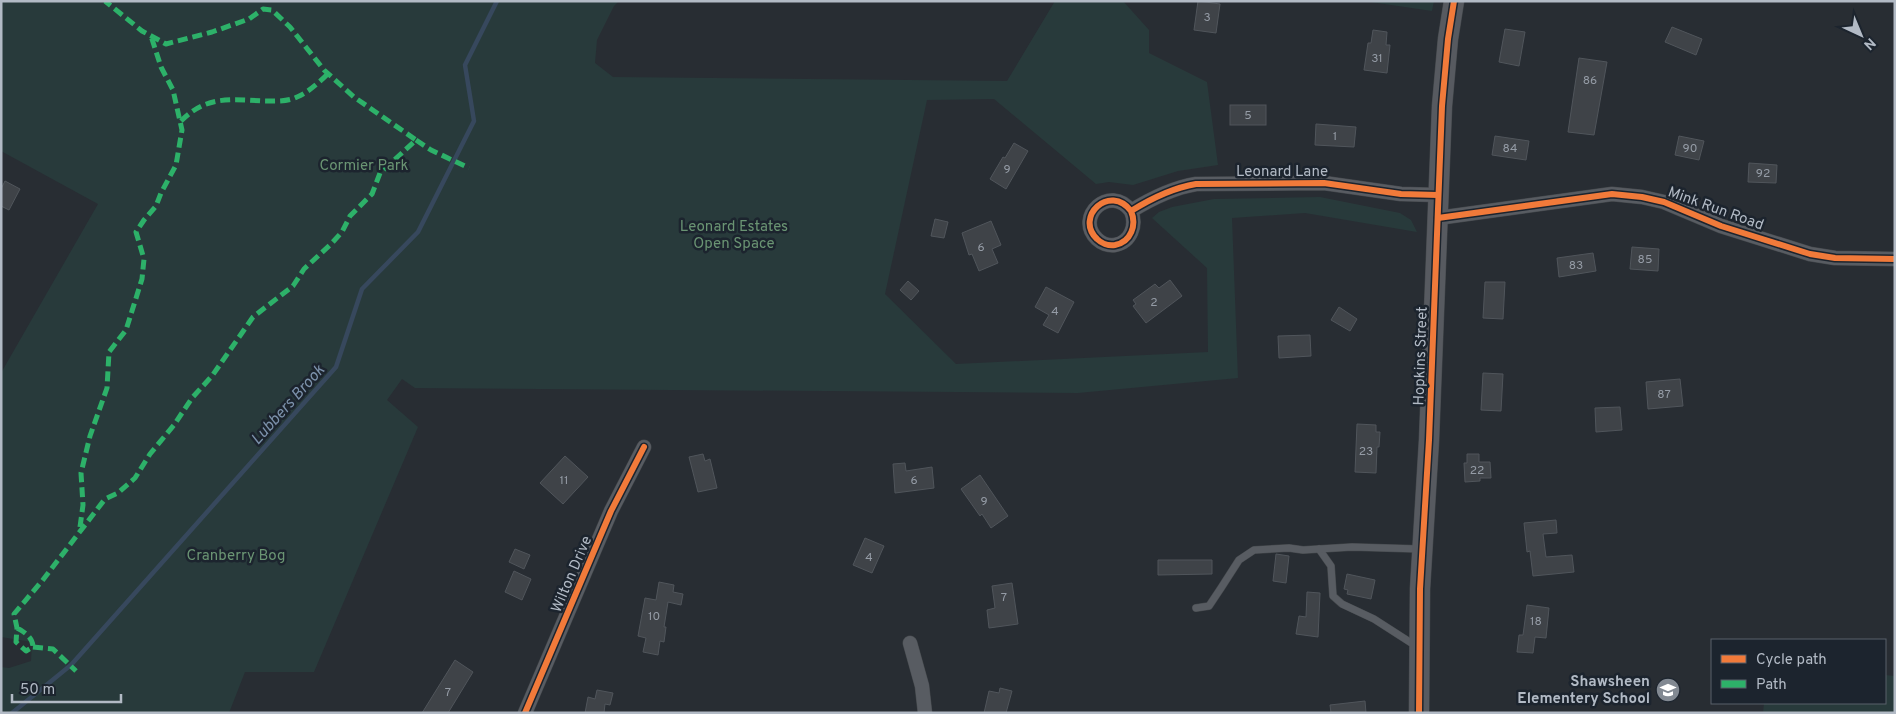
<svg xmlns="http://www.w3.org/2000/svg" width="1896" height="714" viewBox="0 0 1896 714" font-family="Overpass,sans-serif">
  <rect width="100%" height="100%" fill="#282d33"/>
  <g fill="#283a3b">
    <polygon points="1,1 619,1 614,6 597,40 595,63 613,77 1007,81 1055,1 1123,1 1149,30 1149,53 1207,82 1218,165 1178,171 1133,185 1109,182 1096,184 994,99 927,100 885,294 956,364 1208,352 1207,268 1152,218 1159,212 1172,207 1214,199 1320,197 1400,213 1411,220 1417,232 1305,213 1232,218 1238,378 1078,393 415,388 402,379 387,400 418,427 314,672 245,672 229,713 1,713 1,667 9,668 31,661 32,642 1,637 1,373 98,204 1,151"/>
    <polygon points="1364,1 1434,1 1432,11"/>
    <polygon points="1885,675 1895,676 1895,713 1763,713 1764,703 1885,703"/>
  </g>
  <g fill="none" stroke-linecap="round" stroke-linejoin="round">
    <polyline stroke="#37485d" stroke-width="4.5" points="12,713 71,665 336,367 362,289 418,232 474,121 465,65 497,1"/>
  </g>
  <g fill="#3f4348" stroke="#50555b">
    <polygon points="1198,1 1220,4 1216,33 1194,30"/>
    <polygon points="1672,27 1702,39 1696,55 1665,42"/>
    <polygon points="1505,29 1525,32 1519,66 1499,62"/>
    <polygon points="1373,30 1387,32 1386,45 1390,45 1387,73 1364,70 1368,43 1371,43"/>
    <polygon points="1579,58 1607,62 1594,135 1568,132"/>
    <rect x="1230" y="105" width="36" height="20"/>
    <polygon points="1316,124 1356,127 1354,147 1315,145"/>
    <polygon points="1495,136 1529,141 1526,160 1492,155"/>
    <polygon points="1679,136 1704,141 1699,160 1675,155"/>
    <polygon points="1014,143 1028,151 1006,189 990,179 1003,157 1005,158"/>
    <polygon points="1749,163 1777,165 1776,183 1748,182"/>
    <polygon points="5,181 20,189 9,210 1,206 1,189"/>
    <polygon points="935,219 948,222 944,238 931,236"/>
    <polygon points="991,221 1001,245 992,249 998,263 979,271 972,254 969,255 962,233"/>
    <polygon points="1632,247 1659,249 1658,271 1630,269"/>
    <polygon points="1593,253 1596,271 1559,277 1557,258"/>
    <polygon points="1170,280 1182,296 1146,323 1133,306 1136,304 1133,300 1155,284 1159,288"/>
    <polygon points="908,281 919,291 911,300 900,290"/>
    <polygon points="1485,282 1505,282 1503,319 1483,318"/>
    <polygon points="1046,287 1074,302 1058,333 1043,325 1049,315 1035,307"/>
    <polygon points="1339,307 1357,319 1350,331 1331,320"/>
    <polygon points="1310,335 1311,356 1279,358 1278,336"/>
    <polygon points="1483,373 1503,374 1501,411 1481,410"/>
    <polygon points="1680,379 1683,406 1648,409 1646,382"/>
    <polygon points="1620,407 1622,430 1596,432 1595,408"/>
    <polygon points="1357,424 1376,425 1376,432 1380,432 1379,447 1377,447 1376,473 1355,472"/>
    <polygon points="703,454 705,461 710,459 717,488 698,492 689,457"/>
    <polygon points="1467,454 1479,454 1479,462 1490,462 1491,478 1480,478 1480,481 1465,482 1464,463 1467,463"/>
    <polygon points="565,456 588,477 563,504 540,483"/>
    <polygon points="905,463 906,471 932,467 934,488 895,493 893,464"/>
    <polygon points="980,475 1008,516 991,528 982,514 980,516 961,489"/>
    <polygon points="1556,520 1557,533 1543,534 1546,557 1572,555 1574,572 1533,576 1530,551 1527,552 1524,523"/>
    <polygon points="865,538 884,546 872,573 853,565"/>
    <polygon points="515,549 530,555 524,569 509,562"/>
    <polygon points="1276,554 1289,556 1286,583 1273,581"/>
    <polygon points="1158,560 1212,560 1212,574 1158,575"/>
    <polygon points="514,571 531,579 522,600 505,592"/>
    <polygon points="1347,574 1375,580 1371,599 1347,594 1348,590 1344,589"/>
    <polygon points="659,582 674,585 673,592 683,594 681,605 668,602 664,627 666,627 664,642 660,641 658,655 643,652 646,638 638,636 645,598 656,600"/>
    <polygon points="1012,583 1018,624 989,628 987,610 995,608 992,586"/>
    <polygon points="1307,592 1320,593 1318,637 1296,634 1299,616 1306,617"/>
    <polygon points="1527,605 1549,608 1546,638 1535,637 1533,653 1517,652 1519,635 1523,635"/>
    <polygon points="455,660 473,672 448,713 422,713"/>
    <polygon points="1000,688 1012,691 1006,713 984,713 989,691 999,693"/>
    <polygon points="597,690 613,693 610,705 605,704 604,713 585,713 588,697 595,699"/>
    <polygon points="1365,701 1366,713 1331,713 1330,705"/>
  </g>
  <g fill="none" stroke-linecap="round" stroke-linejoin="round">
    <g stroke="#44484c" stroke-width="8">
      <g id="lane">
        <polyline points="1319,549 1331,566 1333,596 1342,604 1374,619 1416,646"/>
        <polyline points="1196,608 1209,606 1221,588 1239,560 1254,550 1289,548 1303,550 1352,547 1420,549"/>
      </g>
    </g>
    <g stroke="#44484c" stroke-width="15">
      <g id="street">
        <path d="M1131 211C1110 183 1074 217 1097 239 1101 243 1108 246 1115 245 1131 242 1137 225 1131 211 1152 198 1172 188 1196 184L1324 183 1401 194 1438 195"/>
        <polyline points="1438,218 1612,194 1642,197 1664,202 1721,226 1810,254 1835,258 1895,259"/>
        <polyline points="910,643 922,686 925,713"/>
        <polyline points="525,713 611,511 644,447"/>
      </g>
    </g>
    <g stroke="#44484c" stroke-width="21">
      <polyline id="secondary" points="1419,713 1420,589 1429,440 1442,106 1448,39 1454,1"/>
    </g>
    <use href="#lane" stroke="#585c62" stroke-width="7"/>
    <use href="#street" stroke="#585c62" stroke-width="14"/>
    <use href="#secondary" stroke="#575a60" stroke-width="20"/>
    <g stroke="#2db169" stroke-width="5" stroke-dasharray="10 5" stroke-linecap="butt">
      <path d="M181 121C206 96 229 99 263 101 274 101 287 102 297 97 309 92 319 82 328 74"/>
      <polyline points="416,140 431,150 469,168"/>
      <polyline points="80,527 83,505 81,473 90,436 107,388 109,352 126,330 142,279 144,259 136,232 144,220 156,206 161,193 176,165 182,130 173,90 161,67 151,36"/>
      <path d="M17 628C25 632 33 638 33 647L26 651 16 642 17 628 14 614 42 581 105 499 118 493 135 478 150 454 174 425 192 398 212 376 253 317 293 286 304 269 331 244 342 232 350 216 372 194 380 173 416 140 354 97 324 70 290 27 272 10 263 9 249 19 212 32 166 44 142 31 105 1"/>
      <polyline points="33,647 53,649 76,671"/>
    </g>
    <g stroke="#1c242e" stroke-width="9">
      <g id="cycleway">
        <path d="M1131 211C1110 183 1074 217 1097 239 1101 243 1108 246 1115 245 1131 242 1137 225 1131 211 1152 198 1172 188 1196 184L1324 183 1401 194 1438 195"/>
        <polyline points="1438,218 1612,194 1642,197 1664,202 1721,226 1810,254 1835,258 1895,259"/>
        <polyline points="525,713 611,511 644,447"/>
        <polyline points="1419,713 1420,589 1429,440 1442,106 1448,39 1454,1"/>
      </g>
    </g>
    <use href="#cycleway" stroke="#f17a3a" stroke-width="6"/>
  </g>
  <defs>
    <g id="school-disc" transform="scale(1.25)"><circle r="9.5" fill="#828992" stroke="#1c242e"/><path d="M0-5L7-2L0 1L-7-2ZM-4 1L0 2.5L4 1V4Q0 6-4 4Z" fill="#fff"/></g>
  </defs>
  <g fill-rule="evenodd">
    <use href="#school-disc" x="1668" y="690"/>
  </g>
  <g text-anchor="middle" stroke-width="5" stroke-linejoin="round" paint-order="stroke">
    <g font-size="12" fill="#959ca6">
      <text x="1207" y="21">3</text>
      <text x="1377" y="62">31</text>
      <text x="1590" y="84">86</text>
      <text x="1248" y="119">5</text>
      <text x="1335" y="140">1</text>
      <text x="1510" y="152">84</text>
      <text x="1690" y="152">90</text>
      <text x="1007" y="173">9</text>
      <text x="1763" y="177">92</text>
      <text x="981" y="251">6</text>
      <text x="1645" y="263">85</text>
      <text x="1576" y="269">83</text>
      <text x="1154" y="306">2</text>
      <text x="1055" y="315">4</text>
      <text x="1664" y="398">87</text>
      <text x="1366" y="455">23</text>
      <text x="1477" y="474">22</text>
      <text x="564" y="484">11</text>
      <text x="914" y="484">6</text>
      <text x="984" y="505">9</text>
      <text x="869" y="561">4</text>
      <text x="1004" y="601">7</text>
      <text x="654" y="620">10</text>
      <text x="1536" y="625">18</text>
      <text x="448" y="696">7</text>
    </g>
    <g font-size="15" fill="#6a9473" stroke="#1c242e">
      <text x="364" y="170">Cormier Park</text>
      <text x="734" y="231">Leonard Estates<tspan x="734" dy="17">Open Space</tspan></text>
      <text x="236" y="560">Cranberry Bog</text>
    </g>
    <g font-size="15" fill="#b2bac5" stroke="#1c242e">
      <text x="1282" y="176">Leonard Lane</text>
      <text transform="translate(1716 208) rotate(20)" y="5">Mink Run Road</text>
      <text transform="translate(1420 356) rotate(-88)" y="5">Hopkins Street</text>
      <text transform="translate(571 574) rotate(-67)" y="5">Wilton Drive</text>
    </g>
    <g font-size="15" font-weight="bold" fill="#b2bac5" stroke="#1c242e" text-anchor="end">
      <text x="1650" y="686">Shawsheen<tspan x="1650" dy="17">Elementery School</tspan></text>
    </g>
    <g font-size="16" font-style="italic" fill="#7c91ab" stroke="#1c242e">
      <text transform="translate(287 404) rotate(-48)" y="6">Lubbers Brook</text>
    </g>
  </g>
  <rect width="1896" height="714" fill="none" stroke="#b2bac5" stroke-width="5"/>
  <rect x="1711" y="639" width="175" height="65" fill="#1c242e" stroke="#58606a"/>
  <rect x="1721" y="655" width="25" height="8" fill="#f17a3a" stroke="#58606a"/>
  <text x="1756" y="664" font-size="15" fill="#b2bac5">Cycle path</text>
  <rect x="1721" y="680" width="25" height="8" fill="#2db169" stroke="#58606a"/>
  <text x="1756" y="689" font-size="15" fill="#b2bac5">Path</text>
  <g transform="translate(1861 35) rotate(136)" stroke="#1c242e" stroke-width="4" paint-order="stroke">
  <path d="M0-4L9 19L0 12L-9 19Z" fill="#b2bac5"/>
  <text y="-8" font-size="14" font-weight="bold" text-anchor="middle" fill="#b2bac5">N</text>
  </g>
  <path d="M12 694v8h109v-8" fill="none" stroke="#b2bac5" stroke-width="2.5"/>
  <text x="20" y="694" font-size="15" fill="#b2bac5" stroke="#1c242e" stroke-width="4" paint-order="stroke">50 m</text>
</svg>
